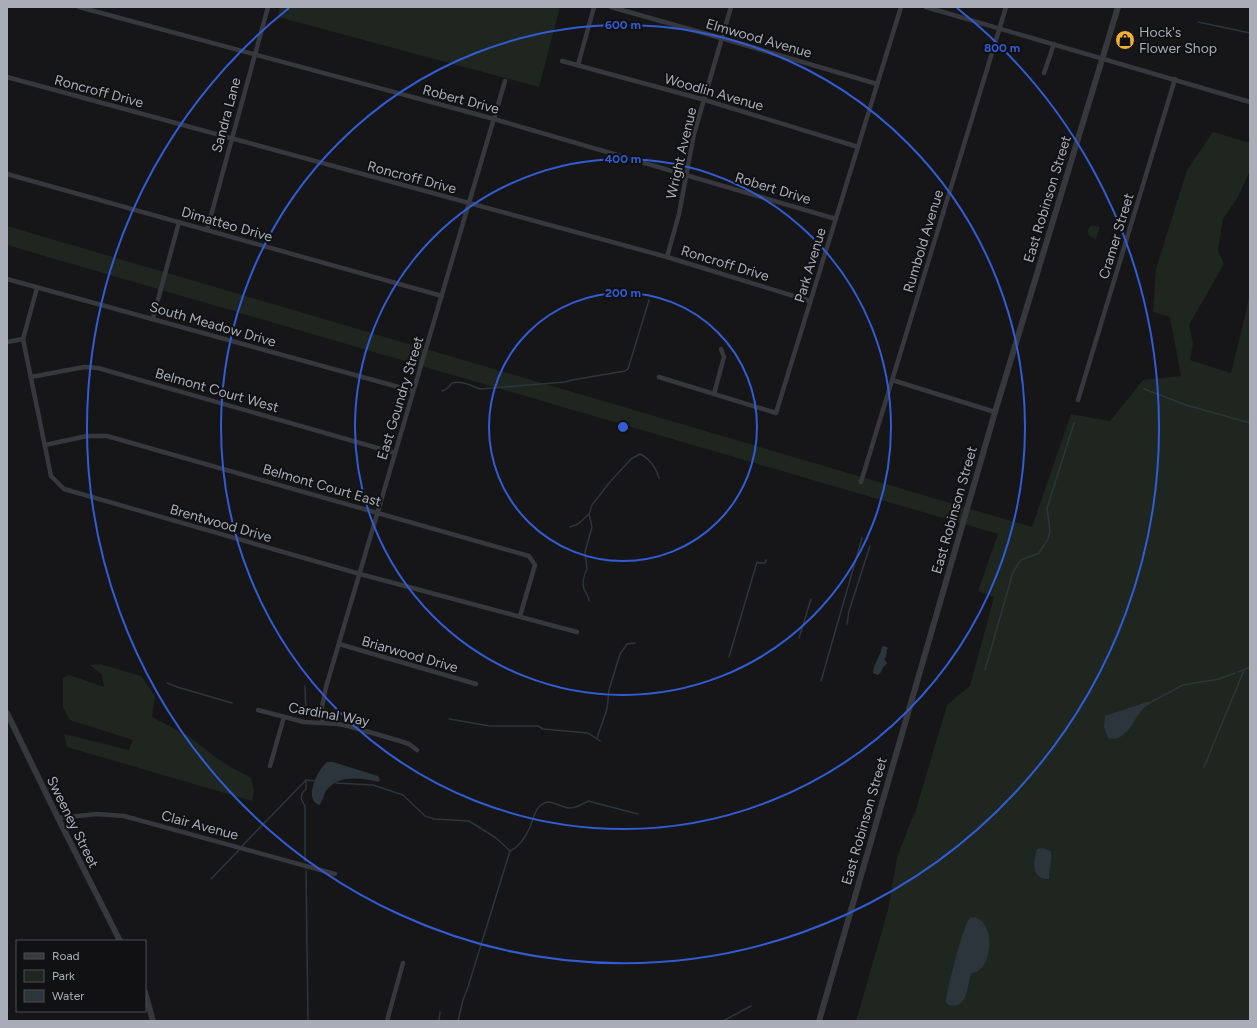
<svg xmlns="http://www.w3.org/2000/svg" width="1257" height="1028" viewBox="0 0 1257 1028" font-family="Figtree,sans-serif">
  <rect width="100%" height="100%" fill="#161618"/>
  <g fill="#1e261f">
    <polygon points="280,7 560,7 539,87 278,17"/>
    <polygon points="1213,132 1250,143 1250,171 1238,197 1223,219 1218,250 1224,264 1189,325 1193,343 1190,360 1231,373 1250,295 1250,1021 856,1021 888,910 897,858 912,818 915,813 947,705 970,686 994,597 978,591 998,534 7,245 7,226 1032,527 1071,414 1110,421 1143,380 1181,376 1170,317 1153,312 1156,269 1187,170"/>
    <path d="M1092 225 1100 227 1096 239 1089 236C1087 231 1088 228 1092 225Z"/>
    <polygon points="100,664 141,676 155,696 152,717 187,735 222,762 251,778 254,791 252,801 67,747 64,734 129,750 133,740 70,720 63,708 63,678 69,675 104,687 102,675 90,665"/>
  </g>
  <g fill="#2c353c">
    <path d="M884 646 889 648 887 649 886 657 884 659 887 663 885 666 883 667 881 672 878 675 873 673C874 663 880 657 882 647Z"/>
    <path d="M1147 702H1151C1149 706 1144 706 1142 710 1133 721 1125 743 1108 738L1104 727 1105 716Z"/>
    <path d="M327 762H333L378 776 380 779 379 782C361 778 338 774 326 791 323 796 323 801 319 805 303 798 318 770 327 762Z"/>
    <path d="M1042 848 1051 851C1052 861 1049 869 1049 879 1031 880 1033 861 1037 849Z"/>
    <path d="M971 917C997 917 994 971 972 973L970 977C967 990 966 1010 948 1005L946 1002 947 993C951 979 962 925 971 917Z"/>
  </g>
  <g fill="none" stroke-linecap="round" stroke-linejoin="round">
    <g stroke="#2c353c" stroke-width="1.5">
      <polyline points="1198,22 1250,33"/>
      <polyline points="1144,389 1186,405 1250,423"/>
      <path d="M442 391C447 390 449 387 452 383 461 380 472 386 480 389L565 382 572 380 625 371 628 369 649 300"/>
      <path d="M589 514 592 527 585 552 587 569C584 575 582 583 584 589 586 594 589 596 589 601"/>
      <path d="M570 527 578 524 589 514 592 505 609 483 631 459 640 454C649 458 657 469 659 478"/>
      <polyline points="847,624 849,611 870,546"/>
      <polyline points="799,638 811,599"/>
      <polyline points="729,657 757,562 759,563 765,563 766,560"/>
      <polyline points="985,670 1013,572 1021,560 1039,553 1048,539 1050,531 1047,508 1074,423"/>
      <polyline points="1238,672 1250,667"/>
      <polyline points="821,681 862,538"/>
      <polyline points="167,683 177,687 232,703"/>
      <polyline points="305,686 306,716"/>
      <polyline points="1151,702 1183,685 1219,679 1235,673"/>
      <polyline points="449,719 490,726 538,726 543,729 588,733 600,741"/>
      <polyline points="597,738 607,709 609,690 620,654 627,644 635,643"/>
      <polyline points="1204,767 1244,670"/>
      <polyline points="306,780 316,781"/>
      <polyline points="336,783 373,785 403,795 425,816 434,819 469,821 496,838 510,851"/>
      <path d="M242 846 306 780V789C299 795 301 800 305 806V861"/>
      <polyline points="306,871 308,1021"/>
      <polyline points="211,879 240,849"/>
      <polyline points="439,1021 440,1012"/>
      <path d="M458 1021 463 1000 468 987 510 851C519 847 526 836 530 827 533 820 534 810 541 805 550 797 560 808 570 808 577 808 582 804 588 801L638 814"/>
      <polyline points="723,1021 751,1006"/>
    </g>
    <g stroke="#37383d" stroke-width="4.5">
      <polyline points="79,7 494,119 836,219"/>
      <polyline points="611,7 721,38 877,84"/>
      <polyline points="926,7 1250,102"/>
      <polyline points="562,61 705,100 858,147"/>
      <polyline points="578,65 594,7"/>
      <polyline points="1044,73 1054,44"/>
      <polyline points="7,77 667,257 810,301"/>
      <polyline points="7,174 442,296"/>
      <polyline points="207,230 268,7"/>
      <polyline points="667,257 679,214 694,134 731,7"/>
      <polyline points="7,279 413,391"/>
      <polyline points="37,288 23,339 51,476 64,489 360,574 577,632"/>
      <polyline points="153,318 179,222"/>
      <polyline points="7,342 23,339"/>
      <polyline points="31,377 84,367 98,368 395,453"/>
      <polyline points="659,377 776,413 901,7"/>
      <polyline points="892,380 995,412"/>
      <polyline points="714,394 724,357 721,349"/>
      <polyline points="1078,400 1175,79"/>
      <polyline points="45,445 87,436 107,436 529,556 535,565 520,616"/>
      <polyline points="861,482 1006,7"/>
      <polyline points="339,644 476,684"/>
      <polyline points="258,710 304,722 338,724 348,726 400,741 409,744 417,750"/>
      <polyline points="322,723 322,707 326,687 505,81"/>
      <polyline points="270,766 284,717"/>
      <polyline points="58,818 97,814 124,816 335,874"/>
      <polyline points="387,1021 403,963"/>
    </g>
    <g stroke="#37383d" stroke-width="6">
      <polyline points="7,713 58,818 120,941"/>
      <polyline points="145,992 153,1021"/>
      <polyline points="819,1021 995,412 1118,7"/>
    </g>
  </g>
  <g fill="none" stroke="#325cd3" stroke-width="2">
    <circle cx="623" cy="427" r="134"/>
    <circle cx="623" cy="427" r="268"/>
    <circle cx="623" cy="427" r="402"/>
    <path d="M957 8A536 536 0 1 1 289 8"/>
  </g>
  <defs>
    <g id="shop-disc" transform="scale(1)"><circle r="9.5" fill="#f2b134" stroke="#111113"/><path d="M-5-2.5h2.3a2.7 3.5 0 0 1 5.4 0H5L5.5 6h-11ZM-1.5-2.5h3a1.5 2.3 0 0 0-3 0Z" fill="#111"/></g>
  </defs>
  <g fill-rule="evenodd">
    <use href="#shop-disc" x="1125" y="40"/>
  </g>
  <g text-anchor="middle" stroke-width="4" stroke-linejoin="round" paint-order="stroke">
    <g font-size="14" fill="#a8adb8" stroke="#111113" text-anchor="start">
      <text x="1139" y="37">Hock's<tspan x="1139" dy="16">Flower Shop</tspan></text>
    </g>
    <g font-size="14" fill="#a8adb8" stroke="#111113">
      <text transform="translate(759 38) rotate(16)" y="5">Elmwood Avenue</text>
      <text transform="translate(99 91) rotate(15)" y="5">Roncroff Drive</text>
      <text transform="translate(714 92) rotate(16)" y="5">Woodlin Avenue</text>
      <text transform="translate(461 99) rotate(15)" y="5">Robert Drive</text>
      <text transform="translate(226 115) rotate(-75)" y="5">Sandra Lane</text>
      <text transform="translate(681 153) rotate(-77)" y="5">Wright Avenue</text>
      <text transform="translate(412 177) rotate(15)" y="5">Roncroff Drive</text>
      <text transform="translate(773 188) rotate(17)" y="5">Robert Drive</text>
      <text transform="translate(1047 199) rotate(-73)" y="5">East Robinson Street</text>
      <text transform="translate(227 224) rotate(16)" y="5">Dimatteo Drive</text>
      <text transform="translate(1116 236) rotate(-73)" y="5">Cramer Street</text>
      <text transform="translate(923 241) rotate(-73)" y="5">Rumbold Avenue</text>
      <text transform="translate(725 263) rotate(17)" y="5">Roncroff Drive</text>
      <text transform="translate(810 265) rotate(-73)" y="5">Park Avenue</text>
      <text transform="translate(213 324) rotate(16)" y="5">South Meadow Drive</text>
      <text transform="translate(217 390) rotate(16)" y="5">Belmont Court West</text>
      <text transform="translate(400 398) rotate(-73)" y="5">East Goundry Street</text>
      <text transform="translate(322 485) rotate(16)" y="5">Belmont Court East</text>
      <text transform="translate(954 510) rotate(-74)" y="5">East Robinson Street</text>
      <text transform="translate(221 523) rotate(16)" y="5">Brentwood Drive</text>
      <text transform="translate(410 654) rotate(16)" y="5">Briarwood Drive</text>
      <text transform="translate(329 714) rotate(10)" y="5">Cardinal Way</text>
      <text transform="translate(864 821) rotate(-74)" y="5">East Robinson Street</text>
      <text transform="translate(73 822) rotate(64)" y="5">Sweeney Street</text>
      <text transform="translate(200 825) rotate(15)" y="5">Clair Avenue</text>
    </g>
  </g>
  <circle cx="623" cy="427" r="6" fill="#325cd3" stroke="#111113" stroke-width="2"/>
  <g font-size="12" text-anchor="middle" font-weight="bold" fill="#325cd3" stroke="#111113" stroke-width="4" stroke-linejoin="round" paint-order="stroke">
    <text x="623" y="29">600 m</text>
    <text x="1002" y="52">800 m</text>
    <text x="623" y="163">400 m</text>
    <text x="623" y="297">200 m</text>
  </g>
  <rect width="1257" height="1028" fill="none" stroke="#a8adb8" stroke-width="16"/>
  <rect x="16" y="940" width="130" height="72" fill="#111113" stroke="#4d4f55"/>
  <rect x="24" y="953" width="20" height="6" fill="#37383d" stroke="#4d4f55"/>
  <text x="52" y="960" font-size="12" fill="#a8adb8">Road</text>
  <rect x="24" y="970" width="20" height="12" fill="#1e261f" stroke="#4d4f55"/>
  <text x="52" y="980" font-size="12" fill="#a8adb8">Park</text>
  <rect x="24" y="990" width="20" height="12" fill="#2c353c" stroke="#4d4f55"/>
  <text x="52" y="1000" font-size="12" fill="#a8adb8">Water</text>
</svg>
